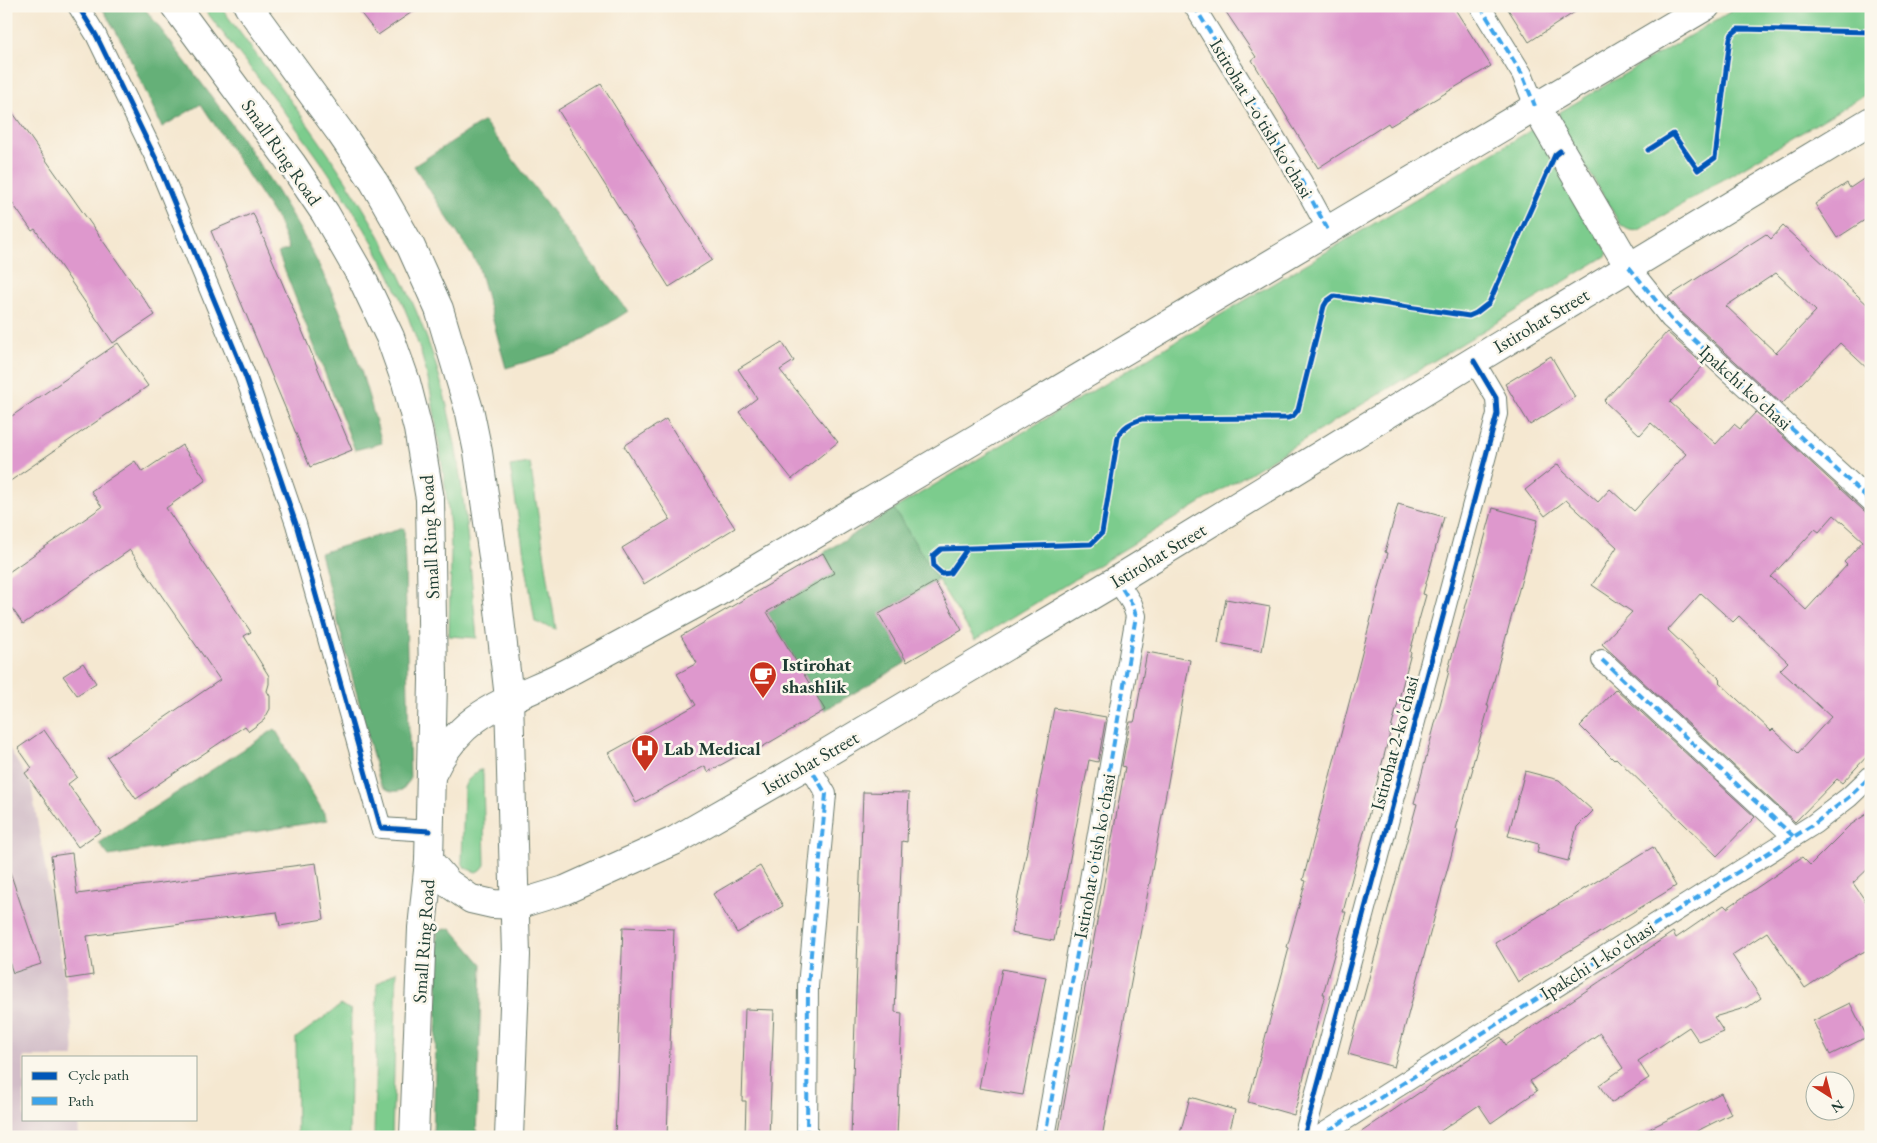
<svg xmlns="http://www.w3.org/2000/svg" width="1877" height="1143" viewBox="0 0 1877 1143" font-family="'EB Garamond',serif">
  <rect width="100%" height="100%" fill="#fbf7ec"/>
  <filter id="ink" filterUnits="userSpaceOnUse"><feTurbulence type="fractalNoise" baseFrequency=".02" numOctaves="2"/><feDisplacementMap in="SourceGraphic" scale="10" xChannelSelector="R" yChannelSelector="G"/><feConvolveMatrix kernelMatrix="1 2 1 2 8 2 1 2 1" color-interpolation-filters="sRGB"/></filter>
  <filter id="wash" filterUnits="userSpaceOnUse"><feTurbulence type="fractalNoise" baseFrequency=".0096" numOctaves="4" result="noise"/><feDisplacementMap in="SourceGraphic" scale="20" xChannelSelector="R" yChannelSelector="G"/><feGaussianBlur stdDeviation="1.12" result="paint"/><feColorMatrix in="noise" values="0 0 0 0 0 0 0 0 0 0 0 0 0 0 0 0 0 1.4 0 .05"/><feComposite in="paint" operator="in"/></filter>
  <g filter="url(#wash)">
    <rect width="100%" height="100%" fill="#f5e8d1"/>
    <polygon fill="#d2bdc8" points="6,743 31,785 72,1022 74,1057 24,1057 24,1119 78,1119 79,1137 6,1137"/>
    <g fill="#7ccc8d" stroke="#4e8460">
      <path d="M202 6H220C297 110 381 213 426 336 462 431 467 537 477 638L449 636C449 607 451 578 451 549 450 514 444 479 439 444 434 409 429 375 417 341 374 214 282 111 202 6Z"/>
      <path d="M1740 6H1871V91L1639 230C1631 232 1626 229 1620 224L1558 119 1560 112Z"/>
      <polygon points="1533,129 1608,252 1606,256 975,640 894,509"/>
      <polygon points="530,463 556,629 535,622 510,466"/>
      <polygon points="479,770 482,770 483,774 485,865 482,869 476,872 465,868 462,862 464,788 467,781"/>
      <polygon points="397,971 392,1137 374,1137 377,984"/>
      <polygon points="341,1005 351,1010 349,1137 297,1137 296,1038"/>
    </g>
    <g fill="#65b078" stroke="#427656">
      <path d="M101 6H143C215 101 293 198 339 309 357 352 369 398 382 443L355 450 278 253 289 249 277 219 201 104 162 127 124 45Z"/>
      <polygon points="484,121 628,311 571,348 506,368 478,265 414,166"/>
      <polygon points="894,509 937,578 935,582 880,614 907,662 825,710 767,612 834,573 823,553"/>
      <path d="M404 528 410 780 402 790C393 793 386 791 380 783L320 553Z"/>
      <polygon points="275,729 328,820 109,856 99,843"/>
      <polygon points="451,928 482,964 476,1137 433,1137 438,969 437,931"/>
    </g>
    <g id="blocks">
      <g fill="#de98cd" fill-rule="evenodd">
        <polygon points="355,6 421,6 378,35"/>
        <polygon points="1222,6 1453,6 1491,66 1390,126 1388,123 1318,168 1252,60 1256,57"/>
        <polygon points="1506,6 1584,6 1529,42"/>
        <polygon points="601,84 712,260 669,287 558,110"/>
        <polygon points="6,103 155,315 113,343 35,229 32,231 6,194"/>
        <polygon points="1871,174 1871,216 1837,238 1815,204 1847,183 1850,188"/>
        <polygon points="253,213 352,450 310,467 211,231"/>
        <path d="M1783 226 1871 308V372L1840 343 1782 404 1679 310 1668 297 1766 234 1771 239ZM1776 273 1816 311 1776 353 1726 306Z"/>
        <path d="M1667 332 1704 365 1670 402 1716 444 1734 424 1740 429 1756 412 1863 510 1871 515V752L1842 783 1837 779 1795 822 1602 644 1632 612 1592 585 1617 547 1566 500 1545 516 1525 490 1558 464 1564 472 1598 502 1610 489 1634 511 1686 454 1651 423 1640 435 1604 401ZM1834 515 1863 541 1844 562 1847 565 1806 610 1771 577 1815 529 1819 532ZM1701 593 1733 622 1739 616 1788 662 1780 670 1831 717 1798 753 1773 729 1771 731 1719 682 1721 680 1668 630Z"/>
        <polygon points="782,342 794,361 780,370 838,442 792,479 739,412 757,398 738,369"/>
        <polygon points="118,343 148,386 6,484 6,420"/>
        <polygon points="1551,356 1575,397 1530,425 1505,384"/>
        <polygon points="666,419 735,528 644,584 622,548 670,519 624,446"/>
        <polygon points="182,445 206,480 166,508 251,632 244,636 269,676 269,684 267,691 270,696 270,709 264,720 249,731 245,726 136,799 107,757 220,680 130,550 23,624 6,600 6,574 102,507 91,491 135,461 142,472"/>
        <polygon points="1398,504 1444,517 1423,594 1426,595 1410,652 1411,653 1343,912 1346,912 1323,994 1325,994 1294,1115 1248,1102 1289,948 1287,947 1306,881 1303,880 1388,553 1385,552"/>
        <polygon points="1493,508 1538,520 1487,706 1489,706 1472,767 1473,768 1456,829 1458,830 1394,1067 1348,1054 1417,804 1414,803 1449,671 1448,670"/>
        <polygon points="823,553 834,573 767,612 825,710 750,754 748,750 708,772 705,766 636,803 609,753 696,705 677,674 697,663 681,636"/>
        <polygon points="935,582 962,630 907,662 879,614"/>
        <polygon points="1226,599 1270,607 1262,651 1218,643"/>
        <polygon points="1147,652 1190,660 1154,860 1102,1137 1058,1137 1125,767 1122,766 1130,722 1134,722 1135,719"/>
        <polygon points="83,663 96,683 77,695 63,676"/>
        <polygon points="1616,689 1755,817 1717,856 1616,758 1614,760 1580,726"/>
        <polygon points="1054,708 1106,717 1098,762 1089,760 1054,941 1011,933"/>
        <polygon points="44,730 77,777 68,784 101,831 78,847 25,773 32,768 18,748"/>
        <polygon points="1525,771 1559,780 1593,811 1577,827 1568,861 1537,853 1539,844 1508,836"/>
        <polygon points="863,792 909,793 907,842 902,841 895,1012 902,1013 897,1137 851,1137"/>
        <polygon points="1871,811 1871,866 1853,883 1871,909 1871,948 1844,962 1805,988 1767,932 1732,955 1761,998 1748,1007 1714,1017 1724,1032 1699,1042 1689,1027 1638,1061 1649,1078 1611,1103 1599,1085 1623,1068 1600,1033 1530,1081 1537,1091 1491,1123 1479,1105 1432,1137 1354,1137 1501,1037 1506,1045 1673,932 1676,938 1724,905 1727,908 1802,857 1810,865 1849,826"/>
        <polygon points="1653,847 1676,886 1518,982 1495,943"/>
        <polygon points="72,853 77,894 316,863 324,919 280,926 277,912 87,936 93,975 67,979 51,856"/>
        <polygon points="760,866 783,906 737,933 713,894"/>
        <polygon points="10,872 41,964 13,973 6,954 6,873"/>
        <polygon points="623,927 674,929 667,1137 615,1137"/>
        <polygon points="1002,969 1046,977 1023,1095 979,1088"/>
        <polygon points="1850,1003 1867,1037 1830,1055 1813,1021"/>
        <polygon points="745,1009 774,1010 769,1137 745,1137 746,1101 742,1101"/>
        <polygon points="1721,1093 1731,1114 1685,1137 1633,1137"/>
        <polygon points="1190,1097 1235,1110 1228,1137 1179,1137"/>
      </g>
    </g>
  </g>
  <g filter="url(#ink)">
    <use href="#blocks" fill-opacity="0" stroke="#6a796b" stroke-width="1"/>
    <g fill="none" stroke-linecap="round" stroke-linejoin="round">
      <g stroke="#6a796b" stroke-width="22">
        <g id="street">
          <polyline points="78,6 96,35 156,159 245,375 296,524 381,828 430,831"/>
          <polyline points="1194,6 1302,182 1328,230"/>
          <polyline points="1480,6 1522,74 1535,106"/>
          <polyline points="1629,267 1670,318 1871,501"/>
          <polyline points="1602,660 1793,836"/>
          <polyline points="807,1137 808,986 826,794 808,764"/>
          <polyline points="1045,1137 1136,616 1132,604 1117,580"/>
          <polyline points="1304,1137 1497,414 1496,398 1474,361"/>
          <polyline points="1318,1137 1814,824 1849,797 1871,776"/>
        </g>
      </g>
      <g stroke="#6a796b" stroke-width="30">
        <g id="secondary">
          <polyline points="1535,106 1629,267"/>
          <path d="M432 774C464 705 516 701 575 669 622 644 669 618 716 593L1706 6"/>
          <polyline points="429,861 448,883 471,899 493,904 516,905 565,890 674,841 808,764 1117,580 1474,361 1871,121"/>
        </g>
      </g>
      <g stroke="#6a796b" stroke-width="30">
        <g id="highway">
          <polyline points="175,6 292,164 325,213 360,274 390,337 406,382 418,429 430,499 433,680 429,861 422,928 414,1137"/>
          <polyline points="248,6 340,132 374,182 411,247 439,309 470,413 478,452 493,557 509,698 516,955 509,1137"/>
        </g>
      </g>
      <use href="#street" stroke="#fff" stroke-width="20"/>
      <use href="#secondary" stroke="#fff" stroke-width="28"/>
      <use href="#highway" stroke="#fff" stroke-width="28"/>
      <g stroke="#3da4eb" stroke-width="4" stroke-dasharray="8 4" stroke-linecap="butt">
        <polyline points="1194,6 1302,182 1328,230"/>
        <polyline points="1480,6 1522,74 1535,106"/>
        <polyline points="1629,267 1670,318 1871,501"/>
        <polyline points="1602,660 1793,836"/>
        <polyline points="807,1137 808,986 826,794 808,764"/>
        <polyline points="1045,1137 1136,616 1132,604 1117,580"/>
        <polyline points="1318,1137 1814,824 1849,797 1871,776"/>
      </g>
      <g stroke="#fbf7ec" stroke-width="8">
        <g id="cycleway">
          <polyline points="78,6 96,35 156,159 245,375 296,524 381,828 430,831"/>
          <polyline points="1648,150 1673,134 1698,170 1715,158 1730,38 1732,34 1738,29 1871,32"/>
          <path d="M967 549 950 573 942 574 934 567 933 556 941 549 1091 544 1102 533 1118 437C1124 426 1130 423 1142 419L1288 418 1293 416 1298 410 1324 306 1327 301 1334 296 1469 316 1476 313 1489 303 1555 155 1560 151"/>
          <polyline points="1304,1137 1497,414 1496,398 1474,361"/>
        </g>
      </g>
      <use href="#cycleway" stroke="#0057b8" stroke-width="5"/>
    </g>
  </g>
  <defs>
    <g id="cafe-pin" transform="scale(1.4375)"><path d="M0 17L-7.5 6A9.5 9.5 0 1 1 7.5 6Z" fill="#c8321e" stroke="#fbf7ec"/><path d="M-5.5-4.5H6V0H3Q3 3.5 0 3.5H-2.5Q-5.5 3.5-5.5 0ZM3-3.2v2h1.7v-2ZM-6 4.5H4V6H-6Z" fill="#fff"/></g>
    <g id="hospital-pin" transform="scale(1.4375)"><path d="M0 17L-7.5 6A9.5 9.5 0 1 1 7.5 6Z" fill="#c8321e" stroke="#fbf7ec"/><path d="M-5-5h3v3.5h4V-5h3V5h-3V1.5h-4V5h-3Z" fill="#fff"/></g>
  </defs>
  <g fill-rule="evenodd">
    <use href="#cafe-pin" x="763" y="675"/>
    <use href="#hospital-pin" x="645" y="748"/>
  </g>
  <g text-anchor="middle" stroke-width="5" stroke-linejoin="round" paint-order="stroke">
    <g font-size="19" fill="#1f3d34" stroke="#fbf7ec">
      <text transform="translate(1262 118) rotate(59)" y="7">Istirohat 1-o'tish ko'chasi</text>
      <text transform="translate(282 152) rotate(55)" y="7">Small Ring Road</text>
      <text transform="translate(1541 320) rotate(-31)" y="7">Istirohat Street</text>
      <text transform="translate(1746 387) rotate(42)" y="7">Ipakchi ko'chasi</text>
      <text transform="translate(429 537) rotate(-93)" y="7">Small Ring Road</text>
      <text transform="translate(1158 555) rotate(-31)" y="7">Istirohat Street</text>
      <text transform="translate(1394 743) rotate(-75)" y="7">Istirohat 2-ko'chasi</text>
      <text transform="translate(810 762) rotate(-30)" y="7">Istirohat Street</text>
      <text transform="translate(1094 856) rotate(-80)" y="7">Istirohat o'tish ko'chasi</text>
      <text transform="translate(423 941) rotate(-86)" y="7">Small Ring Road</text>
      <text transform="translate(1597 960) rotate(-32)" y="7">Ipakchi 1-ko'chasi</text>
    </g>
    <g font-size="19" font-weight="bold" fill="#1f3d34" stroke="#fbf7ec" text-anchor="start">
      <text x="782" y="671">Istirohat<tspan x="782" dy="22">shashlik</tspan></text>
      <text x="664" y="755">Lab Medical</text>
    </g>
  </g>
  <rect width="1877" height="1143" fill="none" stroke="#fbf7ec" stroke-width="25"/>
  <rect x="22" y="1056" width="175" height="65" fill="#fbf7ec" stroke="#a3ada2"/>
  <rect x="32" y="1072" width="25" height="8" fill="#0057b8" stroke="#a3ada2"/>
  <text x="68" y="1080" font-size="15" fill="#1f3d34">Cycle path</text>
  <rect x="32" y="1097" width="25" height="8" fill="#3da4eb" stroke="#a3ada2"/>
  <text x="68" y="1106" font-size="15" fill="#1f3d34">Path</text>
  <g transform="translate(1830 1096) rotate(144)"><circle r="24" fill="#fbf7ec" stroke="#a3ada2"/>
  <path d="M0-4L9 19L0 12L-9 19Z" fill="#c8321e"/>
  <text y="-8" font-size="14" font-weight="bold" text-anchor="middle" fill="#1f3d34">N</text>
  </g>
</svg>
